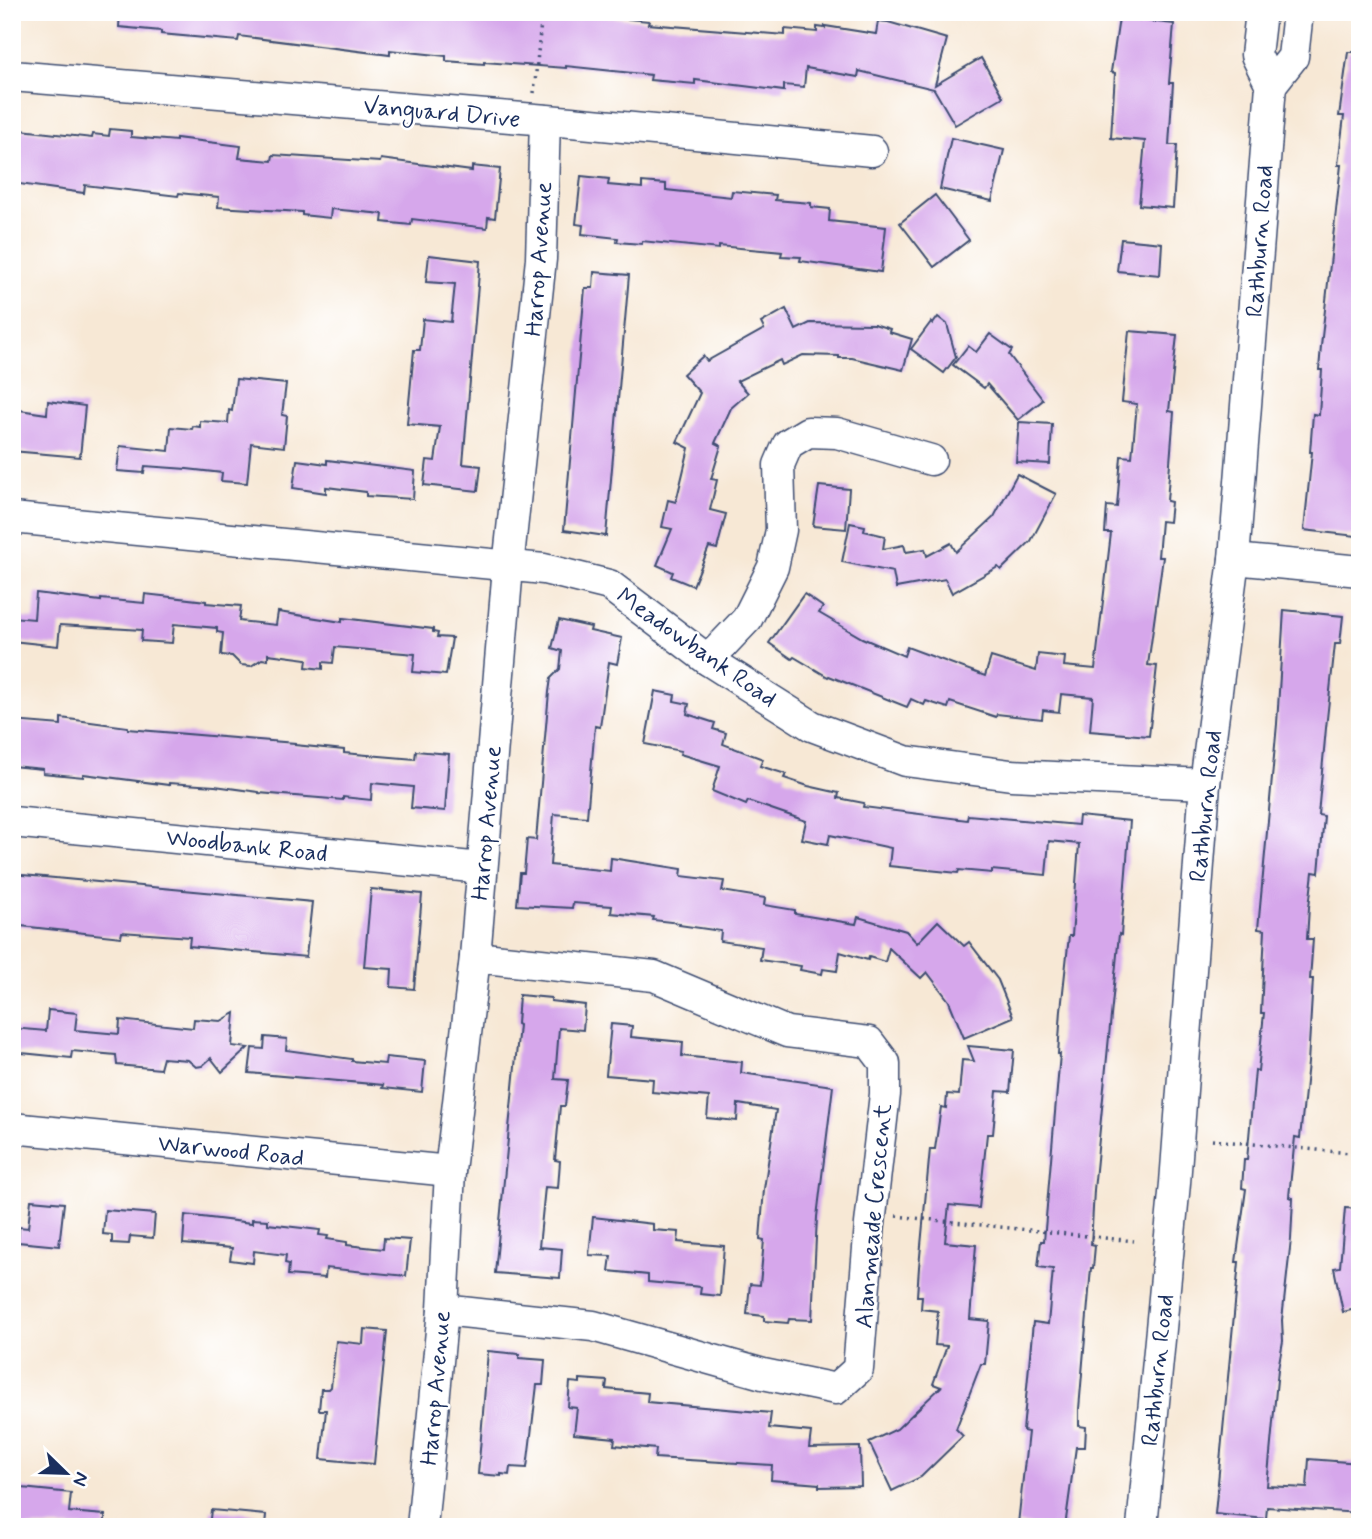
<svg xmlns="http://www.w3.org/2000/svg" width="1372" height="1539" viewBox="0 0 1372 1539" font-family="Mynerve,sans-serif">
  <rect width="100%" height="100%" fill="#fff"/>
  <filter id="ink" filterUnits="userSpaceOnUse"><feTurbulence type="fractalNoise" baseFrequency=".0143" numOctaves="2"/><feDisplacementMap in="SourceGraphic" scale="14" xChannelSelector="R" yChannelSelector="G"/><feConvolveMatrix kernelMatrix="1 2 1 2 8 2 1 2 1" color-interpolation-filters="sRGB"/></filter>
  <filter id="wash" filterUnits="userSpaceOnUse"><feTurbulence type="fractalNoise" baseFrequency=".00686" numOctaves="4" result="noise"/><feDisplacementMap in="SourceGraphic" scale="28" xChannelSelector="R" yChannelSelector="G"/><feGaussianBlur stdDeviation="1.57" result="paint"/><feColorMatrix in="noise" values="0 0 0 0 0 0 0 0 0 0 0 0 0 0 0 0 0 1.4 0 .05"/><feComposite in="paint" operator="in"/></filter>
  <g filter="url(#wash)">
    <rect width="100%" height="100%" fill="#f7e8d5"/>
    <g id="blocks">
      <g fill="#d6a7eb">
        <polygon points="120,12 590,12 590,15 649,21 648,24 785,35 785,29 817,32 817,27 825,28 825,26 876,34 878,21 888,22 947,39 935,85 981,58 1003,97 955,125 934,89 859,71 858,77 806,68 804,87 784,85 784,91 695,80 695,84 650,80 651,75 566,66 566,68 484,62 484,64 446,61 446,56 390,50 390,55 239,36 238,41 161,34 161,31 119,27"/>
        <polygon points="1119,18 1174,24 1169,83 1173,83 1169,145 1177,145 1173,208 1139,205 1145,141 1111,138 1115,73 1111,72"/>
        <polygon points="1348,52 1360,52 1360,466 1356,536 1304,530 1312,452 1310,452 1313,414 1319,415 1322,370 1319,370 1321,346 1341,165 1338,165 1344,116 1339,116"/>
        <polygon points="12,129 92,138 93,134 109,136 110,129 131,131 131,137 176,141 176,138 241,146 239,158 272,161 273,155 380,162 381,159 472,171 472,166 500,169 495,218 488,217 487,228 412,219 411,225 382,222 383,214 331,209 330,218 302,215 302,212 218,207 219,197 179,193 178,196 85,185 84,193 12,183"/>
        <polygon points="951,138 1004,150 992,201 940,189"/>
        <polygon points="581,176 609,179 608,185 642,188 642,182 666,184 666,190 731,197 732,191 776,195 775,200 811,203 811,207 830,209 829,221 886,227 881,272 800,261 801,257 781,256 782,252 719,246 719,249 642,241 642,244 617,242 618,238 582,234 583,225 576,224"/>
        <polygon points="935,195 969,240 934,267 900,223"/>
        <polygon points="1121,239 1162,243 1160,275 1117,271"/>
        <polygon points="429,255 480,261 463,464 481,466 478,491 424,485 427,460 435,461 440,427 407,424 414,350 420,350 423,319 451,322 455,284 426,282"/>
        <polygon points="594,272 629,275 606,536 564,530 585,288 593,288"/>
        <polygon points="786,309 796,330 810,323 874,324 890,329 889,332 912,339 903,370 852,358 839,358 839,356 803,355 782,365 780,360 737,381 748,393 731,408 715,443 721,446 711,479 717,480 710,510 726,514 717,549 709,547 693,586 671,577 673,572 657,565 672,529 662,527 668,500 676,502 689,448 677,442 700,393 683,374 703,356 707,361 764,329 761,323"/>
        <polygon points="938,317 947,324 956,357 944,373 911,349 931,322 933,324"/>
        <polygon points="1129,331 1177,335 1169,411 1174,412 1167,501 1171,502 1169,522 1161,521 1158,557 1163,557 1148,665 1157,666 1149,736 1090,731 1093,697 1061,694 1059,712 1043,710 1042,719 997,714 996,717 950,702 948,708 926,701 924,705 911,699 907,707 829,676 828,677 794,657 792,659 769,643 804,594 823,607 819,613 862,638 904,656 907,647 985,676 991,657 1036,671 1038,654 1065,657 1064,666 1095,669 1111,533 1105,533 1107,506 1117,507 1121,456 1132,457 1137,404 1122,402"/>
        <polygon points="990,334 1012,350 1009,355 1043,400 1018,420 987,384 984,388 953,365 968,346 976,352"/>
        <polygon points="236,379 286,384 282,415 287,416 284,447 251,443 247,483 221,481 222,473 187,469 145,466 144,473 117,471 120,446 169,451 171,427 192,429 193,426 200,427 200,421 228,423 229,410 232,411"/>
        <polygon points="48,401 85,406 80,457 12,451 12,409 47,414"/>
        <polygon points="1019,422 1052,424 1050,464 1016,462"/>
        <polygon points="297,460 327,464 327,460 415,471 413,499 366,496 366,492 326,487 326,493 293,488"/>
        <polygon points="1017,474 1056,494 1031,541 1001,570 998,567 952,593 945,579 896,588 893,572 842,562 850,523 865,526 864,531 885,536 883,549 904,545 906,552 925,549 927,556 951,543 956,552 994,517"/>
        <polygon points="819,486 849,489 846,529 813,526"/>
        <polygon points="36,593 101,601 101,599 144,603 145,594 206,601 206,603 241,606 239,621 276,625 278,612 342,622 342,618 433,629 433,632 438,633 437,637 452,638 446,675 413,672 415,654 335,647 333,663 323,662 323,669 306,667 307,659 268,654 268,660 262,659 251,666 241,665 232,656 221,655 223,633 217,632 217,628 174,624 172,643 141,641 142,630 60,625 58,646 12,641 12,617 34,619"/>
        <polygon points="1284,610 1343,616 1340,644 1335,644 1326,728 1318,815 1324,816 1319,873 1313,872 1309,907 1307,939 1313,939 1310,979 1313,979 1308,1063 1300,1138 1295,1137 1289,1197 1293,1198 1291,1239 1282,1320 1283,1341 1278,1369 1267,1486 1307,1488 1309,1459 1360,1463 1360,1513 1267,1507 1266,1519 1215,1514 1239,1262 1236,1262 1246,1189 1242,1188 1244,1160 1247,1160 1255,1070 1258,1071 1264,1013 1261,1013 1265,930 1258,929 1277,724"/>
        <polygon points="559,620 591,627 590,631 622,638 617,664 609,662 600,727 595,726 587,817 554,814 550,865 610,871 611,858 682,869 681,876 724,881 722,891 765,898 764,905 795,910 795,914 856,924 858,917 906,931 917,943 938,921 964,946 969,942 998,980 1013,1017 964,1038 949,1001 927,972 921,978 889,948 885,962 869,957 868,960 840,952 837,971 823,969 822,974 800,970 801,966 760,960 762,947 720,941 721,931 679,925 680,923 653,920 654,917 611,913 612,906 573,903 572,908 517,905 520,873 524,873 527,839 536,840 549,692 551,678 560,669 562,651 552,648"/>
        <polygon points="655,691 675,695 674,701 689,704 687,714 715,723 713,729 726,733 723,744 763,759 760,766 786,774 784,778 808,786 839,793 838,798 864,803 863,807 967,820 968,815 1078,825 1079,816 1130,821 1121,935 1119,934 1094,1190 1091,1245 1095,1246 1093,1268 1091,1268 1079,1409 1079,1426 1086,1427 1085,1447 1076,1447 1065,1527 1018,1524 1028,1432 1023,1431 1033,1322 1048,1324 1053,1269 1038,1267 1041,1241 1044,1241 1060,1054 1058,1054 1061,1010 1069,936 1072,936 1079,844 1049,841 1046,875 992,870 992,873 959,870 958,873 889,866 891,848 830,835 828,844 802,839 806,821 748,801 746,805 712,791 720,766 680,754 681,751 645,744"/>
        <polygon points="61,718 128,727 128,729 295,743 295,745 344,750 344,753 415,759 416,751 449,754 445,811 411,808 413,787 372,783 371,800 343,797 343,800 259,793 259,792 215,786 169,783 169,785 83,774 83,777 43,773 43,769 12,766 13,721 61,725"/>
        <polygon points="12,874 312,902 306,957 189,946 190,937 122,932 121,937 12,925"/>
        <polygon points="371,889 422,894 414,989 391,987 392,969 364,967"/>
        <polygon points="519,995 551,998 551,1001 585,1005 583,1030 559,1028 555,1079 568,1080 565,1106 560,1106 555,1160 560,1161 558,1188 545,1187 539,1247 562,1249 560,1278 495,1273 519,1025 517,1024"/>
        <polygon points="48,1010 77,1013 75,1030 119,1034 120,1020 193,1028 194,1019 221,1021 235,1013 232,1046 248,1048 222,1072 211,1058 202,1066 196,1067 188,1060 163,1058 160,1069 117,1065 116,1055 72,1051 71,1058 12,1052 12,1028 46,1031"/>
        <polygon points="611,1024 632,1026 631,1037 683,1042 682,1056 742,1062 741,1073 833,1086 817,1217 812,1320 789,1319 788,1323 764,1321 764,1316 747,1314 750,1284 760,1285 764,1240 760,1239 764,1189 776,1110 738,1104 737,1121 707,1118 709,1097 652,1092 653,1079 606,1075"/>
        <polygon points="265,1037 287,1039 286,1050 352,1059 352,1061 385,1064 386,1057 425,1061 422,1092 382,1088 383,1085 249,1073 252,1048 264,1049"/>
        <polygon points="968,1046 1014,1050 1010,1092 997,1091 993,1134 987,1134 979,1208 949,1205 945,1242 976,1245 970,1319 989,1321 985,1364 981,1364 956,1429 963,1436 921,1477 892,1491 869,1442 897,1429 941,1387 933,1384 947,1346 935,1345 938,1311 921,1309 922,1296 917,1296 919,1267 930,1149 935,1149 941,1107 946,1108 947,1094 959,1095 962,1060 974,1061"/>
        <polygon points="31,1200 64,1203 59,1246 18,1242 19,1227 28,1228"/>
        <polygon points="1345,1208 1360,1209 1360,1308 1343,1312 1334,1268 1340,1267"/>
        <polygon points="105,1210 155,1214 153,1238 130,1236 129,1244 112,1243 112,1235 103,1234"/>
        <polygon points="185,1215 252,1223 252,1219 268,1220 268,1224 320,1230 319,1235 328,1236 327,1239 347,1242 347,1245 383,1249 384,1238 410,1240 406,1276 326,1268 325,1278 288,1275 289,1264 285,1263 286,1255 254,1251 253,1263 230,1260 232,1248 183,1244"/>
        <polygon points="593,1217 653,1224 653,1230 679,1232 678,1242 724,1246 720,1296 700,1294 701,1287 648,1282 648,1275 609,1271 611,1256 589,1255"/>
        <polygon points="364,1329 387,1331 374,1464 321,1459 326,1410 319,1410 321,1389 329,1389 331,1387 336,1341 363,1344"/>
        <polygon points="488,1351 519,1354 519,1358 545,1360 543,1385 537,1385 527,1468 510,1467 509,1475 501,1474 501,1476 478,1474"/>
        <polygon points="580,1379 607,1381 606,1389 648,1393 647,1402 771,1413 769,1428 811,1432 809,1448 860,1447 861,1486 819,1487 819,1484 771,1480 772,1465 655,1458 656,1449 614,1445 615,1438 574,1434 577,1408 568,1407 570,1382 580,1383"/>
        <polygon points="12,1487 71,1493 69,1512 105,1515 105,1527 12,1527"/>
        <polygon points="211,1510 266,1515 265,1527 209,1527"/>
      </g>
    </g>
  </g>
  <g filter="url(#ink)">
    <use href="#blocks" fill-opacity="0" stroke="#3c4b70" stroke-width="2"/>
    <g fill="none" stroke-linecap="round" stroke-linejoin="round">
      <g stroke="#3c4b70" stroke-width="33">
        <g id="minor">
          <polyline points="12,76 571,122 872,151"/>
          <polyline points="1271,85 1293,57 1298,12"/>
          <polyline points="12,518 544,569 609,585 708,660 812,726 905,761 1011,775 1205,784"/>
          <polyline points="1234,559 1360,571"/>
          <polyline points="708,660 747,619 773,567 781,530 779,465 788,444 808,432 837,433 931,460"/>
          <polyline points="12,822 482,868"/>
          <polyline points="12,1128 450,1171"/>
          <polyline points="443,1310 593,1326 763,1374 836,1389 858,1369 870,1224 885,1094 885,1063 869,1042 787,1032 654,976 475,957"/>
          <polyline points="422,1527 443,1310 450,1171 475,957 508,567 541,259 545,120"/>
          <polyline points="1142,1527 1175,1183 1205,784 1234,559 1271,85 1256,55 1261,12"/>
        </g>
      </g>
      <g stroke="#3c4b70" stroke-width="3.5" stroke-dasharray="2 5" stroke-linecap="butt">
        <polyline points="534,93 542,12"/>
        <polyline points="1212,1140 1360,1154"/>
        <polyline points="896,1216 1134,1241"/>
      </g>
      <use href="#minor" stroke="#fff" stroke-width="30"/>
    </g>
  </g>
  <g text-anchor="middle" stroke-width="5" stroke-linejoin="round" paint-order="stroke">
    <g font-size="24" fill="#1b2f5e" stroke="#fff">
      <text transform="translate(442 112) rotate(5)" y="8">Vanguard Drive</text>
      <text transform="translate(1259 241) rotate(-86)" y="8">Rathburn Road</text>
      <text transform="translate(538 259) rotate(-86)" y="8">Harrop Avenue</text>
      <text transform="translate(697 647) rotate(35)" y="8">Meadowbank Road</text>
      <text transform="translate(1205 806) rotate(-84)" y="8">Rathburn Road</text>
      <text transform="translate(486 823) rotate(-85)" y="8">Harrop Avenue</text>
      <text transform="translate(247 845) rotate(6)" y="8">Woodbank Road</text>
      <text transform="translate(231 1150) rotate(6)" y="8">Warwood Road</text>
      <text transform="translate(873 1216) rotate(-85)" y="8">Alanmeade Crescent</text>
      <text transform="translate(1157 1370) rotate(-84)" y="8">Rathburn Road</text>
      <text transform="translate(435 1388) rotate(-85)" y="8">Harrop Avenue</text>
    </g>
  </g>
  <rect width="1372" height="1539" fill="none" stroke="#fff" stroke-width="42"/>
  <g transform="translate(66 1473) rotate(113)" stroke="#ffffff" stroke-width="5" paint-order="stroke">
  <path d="M0-5L12 26L0 18L-12 26Z" fill="#1b2f5e"/>
  <text y="-10" font-size="19" font-weight="bold" text-anchor="middle" fill="#1b2f5e">N</text>
  </g>
</svg>
